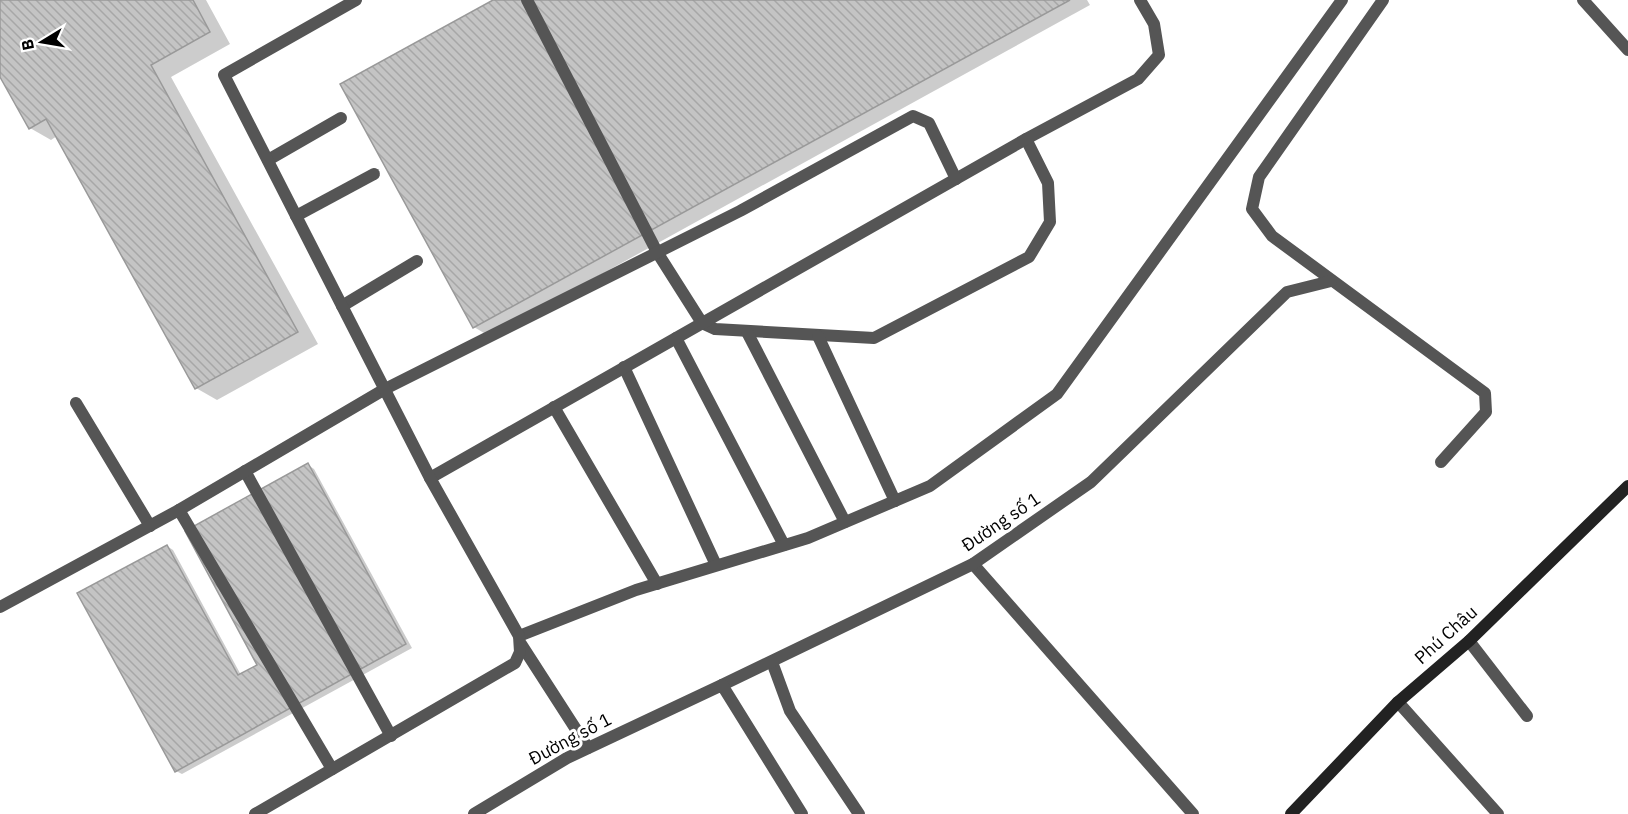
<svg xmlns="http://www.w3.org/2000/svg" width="1628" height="814" viewBox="0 0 1628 814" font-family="'IBM Plex Sans',sans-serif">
  <defs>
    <pattern id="building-back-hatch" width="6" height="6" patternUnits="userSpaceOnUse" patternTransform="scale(1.5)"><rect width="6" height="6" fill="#c4c4c4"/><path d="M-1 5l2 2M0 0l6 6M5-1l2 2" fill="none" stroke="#a7a7a7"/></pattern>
  </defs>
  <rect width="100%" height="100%" fill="#fff"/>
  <g fill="#0003">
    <polygon points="0,0 206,0 230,44 171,77 318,344 217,400 196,388 57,136 51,140 30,128 0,74"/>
    <polygon points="496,0 1087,0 1090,5 489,336 474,327 342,84"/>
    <polygon points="308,465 314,469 412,648 182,774 176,771 167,546 173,550 241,675 259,665"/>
  </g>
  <g fill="url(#building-back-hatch)" stroke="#999" stroke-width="1.5">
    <polygon points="0,0 193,0 210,32 151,65 298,332 195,389 46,119 29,129 0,77"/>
    <polygon points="493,0 1070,0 473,328 340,84"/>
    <polygon points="308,463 406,644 175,772 77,593 167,545 238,675 257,665 185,531"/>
  </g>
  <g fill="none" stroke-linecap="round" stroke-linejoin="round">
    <g stroke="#555" stroke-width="12">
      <polyline points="527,0 657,252 702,323 715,329 874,338 1029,257 1050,222 1048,183 1026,139"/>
      <polyline points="1383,0 1259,177 1252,209 1272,236 1485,393 1486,412 1441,462"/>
      <polyline points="268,160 341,118"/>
      <polyline points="296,216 374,174"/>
      <polyline points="342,306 417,261"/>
      <polyline points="747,332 845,522"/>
      <polyline points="818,336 895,501"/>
      <polyline points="676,338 784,545"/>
      <polyline points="624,367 716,565"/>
      <polyline points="76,403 150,526"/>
      <polyline points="554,407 657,584"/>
      <polyline points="245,471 391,736"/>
      <polyline points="430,478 1026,139 1138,79 1159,55 1154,24 1140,0"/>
      <polyline points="179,510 332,769"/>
      <polyline points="973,564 1193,814"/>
      <polyline points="0,607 179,510 385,389 740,211 913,116 929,123 956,179"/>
      <polyline points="519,636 636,590 808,538 930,486 1057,394 1342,0"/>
      <polyline points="1469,641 1527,716"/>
      <polyline points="521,644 588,748"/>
      <polyline points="772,662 790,711 859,814"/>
      <polyline points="722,685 973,564 1091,482 1287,292 1331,281"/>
      <polyline points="255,814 515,663 520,652 519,636 430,478 224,75 356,0"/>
    </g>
    <g stroke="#555" stroke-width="12">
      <polyline points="1583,0 1628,50"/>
      <polyline points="1398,702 1498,814"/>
      <polyline points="474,814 567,758 722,685 802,814"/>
    </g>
    <polyline stroke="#222" stroke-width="12" points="1291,814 1398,702 1469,641 1628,486"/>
  </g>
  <g text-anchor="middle" stroke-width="6" stroke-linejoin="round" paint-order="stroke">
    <g font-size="18" fill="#000" stroke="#fff">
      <text transform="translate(1001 522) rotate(-34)" y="6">Đường số 1</text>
      <text transform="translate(1446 635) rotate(-42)" y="6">Phú Châu</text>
      <text transform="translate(570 739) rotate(-28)" y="6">Đường số 1</text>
    </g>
  </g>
  <g transform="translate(42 42) rotate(259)" stroke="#ffffff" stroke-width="4.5" paint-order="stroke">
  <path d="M0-4.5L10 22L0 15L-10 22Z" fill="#000000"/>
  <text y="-9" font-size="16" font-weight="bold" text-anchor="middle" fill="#000000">B</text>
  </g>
</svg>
